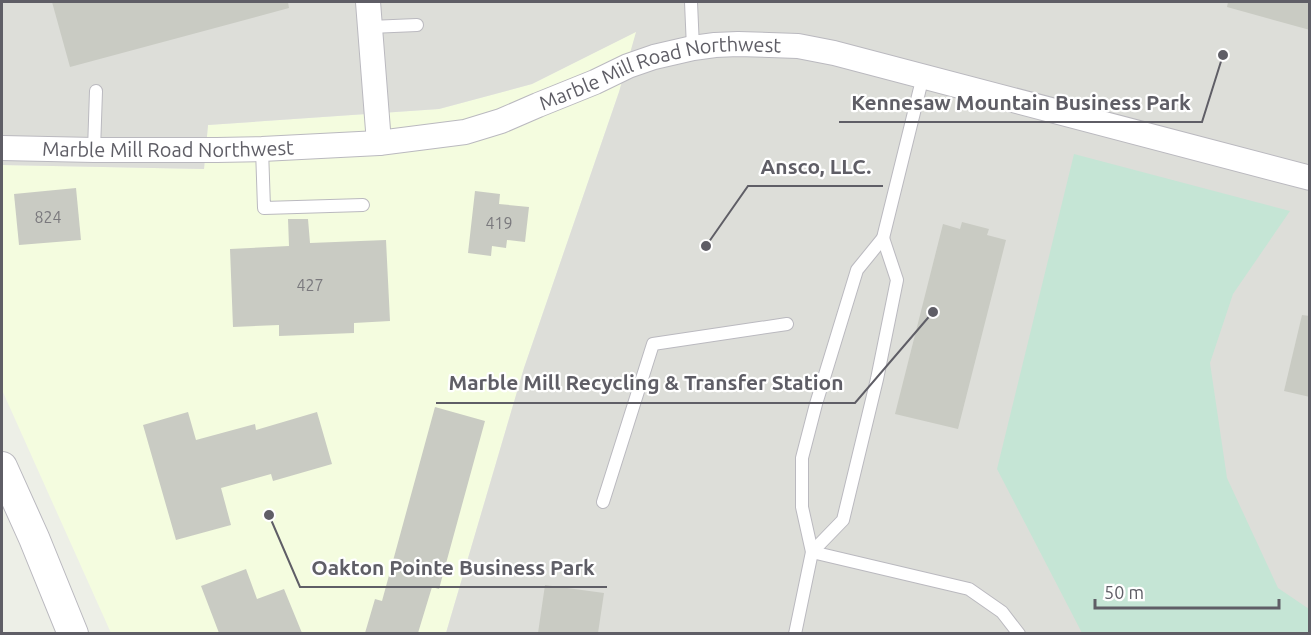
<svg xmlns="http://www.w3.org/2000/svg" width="1311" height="635" viewBox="0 0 1311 635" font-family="Ubuntu,sans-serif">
  <rect width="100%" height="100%" fill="#edefe7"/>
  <polygon fill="#f4fcdf" points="637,31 619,92 524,368 446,633 111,633 2,390 2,165 204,169 208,125 439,109 532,84"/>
  <polygon fill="#ddded9" points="2,2 1309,2 1309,633 446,633 524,368 619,92 636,32 532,84 439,109 208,125 204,169 2,165"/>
  <polygon fill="#c5e5d5" points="1074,154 1290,211 1233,294 1210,363 1227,478 1278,588 1309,609 1309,633 1082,633 997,469"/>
  <g fill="#c9cbc3">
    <polygon points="52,2 288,2 289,8 70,67"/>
    <polygon points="1228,2 1310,2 1310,30 1227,7"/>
    <polygon points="76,188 81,240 19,245 14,194"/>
    <polygon points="475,191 500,194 499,204 529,207 525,242 507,240 506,248 492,246 491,256 468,253"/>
    <polygon points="288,219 308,219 310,243 386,240 390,321 354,323 354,333 279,336 279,325 233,327 230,249 289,246"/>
    <polygon points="962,222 989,229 987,235 1006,240 958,429 895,414 943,224 960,229"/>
    <polygon points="1302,315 1310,316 1310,397 1284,391"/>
    <polygon points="435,407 485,421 439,589 432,587 418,633 365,633 375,599 382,601"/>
    <polygon points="188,412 196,440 255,424 256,430 317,412 332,464 273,481 271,474 221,488 231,525 176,540 143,425"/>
    <polygon points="246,569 257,599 284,589 302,633 219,633 201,586"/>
    <polygon points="545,585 604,593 598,633 538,633"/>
  </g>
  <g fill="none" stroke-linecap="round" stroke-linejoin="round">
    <g stroke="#bab9bf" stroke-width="14">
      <g id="service">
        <polyline points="691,2 693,48"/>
        <polyline points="370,27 417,25"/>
        <polyline points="262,149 264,208 363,205"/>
        <polyline points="94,150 96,91"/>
        <polyline points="603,502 653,344 787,324"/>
        <polyline points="812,552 802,507 802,458 816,404 857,270 883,238 923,76"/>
        <polyline points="812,552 843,520 877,379 897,280 883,238"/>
        <polyline points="795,634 812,552 969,589 1002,612 1019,634"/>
      </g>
    </g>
    <g stroke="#bab9bf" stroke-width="26">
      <g id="minor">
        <polyline points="368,2 379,143"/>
        <path id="s1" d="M2 148 94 150H217L262 149 379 143 465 132 501 121 538 105 595 82 628 66 654 57 693 48 715 45 738 44 798 46 834 53 1310 178"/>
      </g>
    </g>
    <g stroke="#bab9bf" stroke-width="32">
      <polyline id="tertiary" points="2,467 34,538 73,634"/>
    </g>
    <use href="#service" stroke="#fff" stroke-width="12"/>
    <use href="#minor" stroke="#fff" stroke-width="24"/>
    <use href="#tertiary" stroke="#fff" stroke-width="30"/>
  </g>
  <g text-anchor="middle" stroke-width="4.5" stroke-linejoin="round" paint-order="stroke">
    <g font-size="16" fill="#7a797d">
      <text x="48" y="223">824</text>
      <text x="499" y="229">419</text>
      <text x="310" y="291">427</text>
    </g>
    <g font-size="20" fill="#5f5e66" stroke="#fff">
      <text dy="7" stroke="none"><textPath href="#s1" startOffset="670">Marble Mill Road Northwest</textPath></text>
      <text dy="7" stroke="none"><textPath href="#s1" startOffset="166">Marble Mill Road Northwest</textPath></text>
    </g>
  </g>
  <path fill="none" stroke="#5f5e66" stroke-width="2" d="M1223 55L1202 122H839M706 246L748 186H883M933 312L855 403H436M269 515L300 587H607"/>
  <g fill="#5f5e66" stroke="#fff" stroke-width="2">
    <circle cx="1223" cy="55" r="6"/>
    <circle cx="706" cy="246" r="6"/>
    <circle cx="933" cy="312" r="6"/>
    <circle cx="269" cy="515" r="6"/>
  </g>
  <g font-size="21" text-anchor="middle" font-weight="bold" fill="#5f5e66" stroke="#fff" stroke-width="4.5" stroke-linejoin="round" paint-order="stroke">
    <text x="1021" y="110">Kennesaw Mountain Business Park</text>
    <text x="816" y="174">Ansco, LLC.</text>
    <text x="646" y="390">Marble Mill Recycling &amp; Transfer Station</text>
    <text x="453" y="575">Oakton Pointe Business Park</text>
  </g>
  <rect width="1311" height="635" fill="none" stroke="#5f5e66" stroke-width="6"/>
  <path d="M1095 599v9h184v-9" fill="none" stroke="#5f5e66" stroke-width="3"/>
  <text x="1104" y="599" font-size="18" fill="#5f5e66" stroke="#ffffff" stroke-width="4.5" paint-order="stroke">50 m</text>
</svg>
